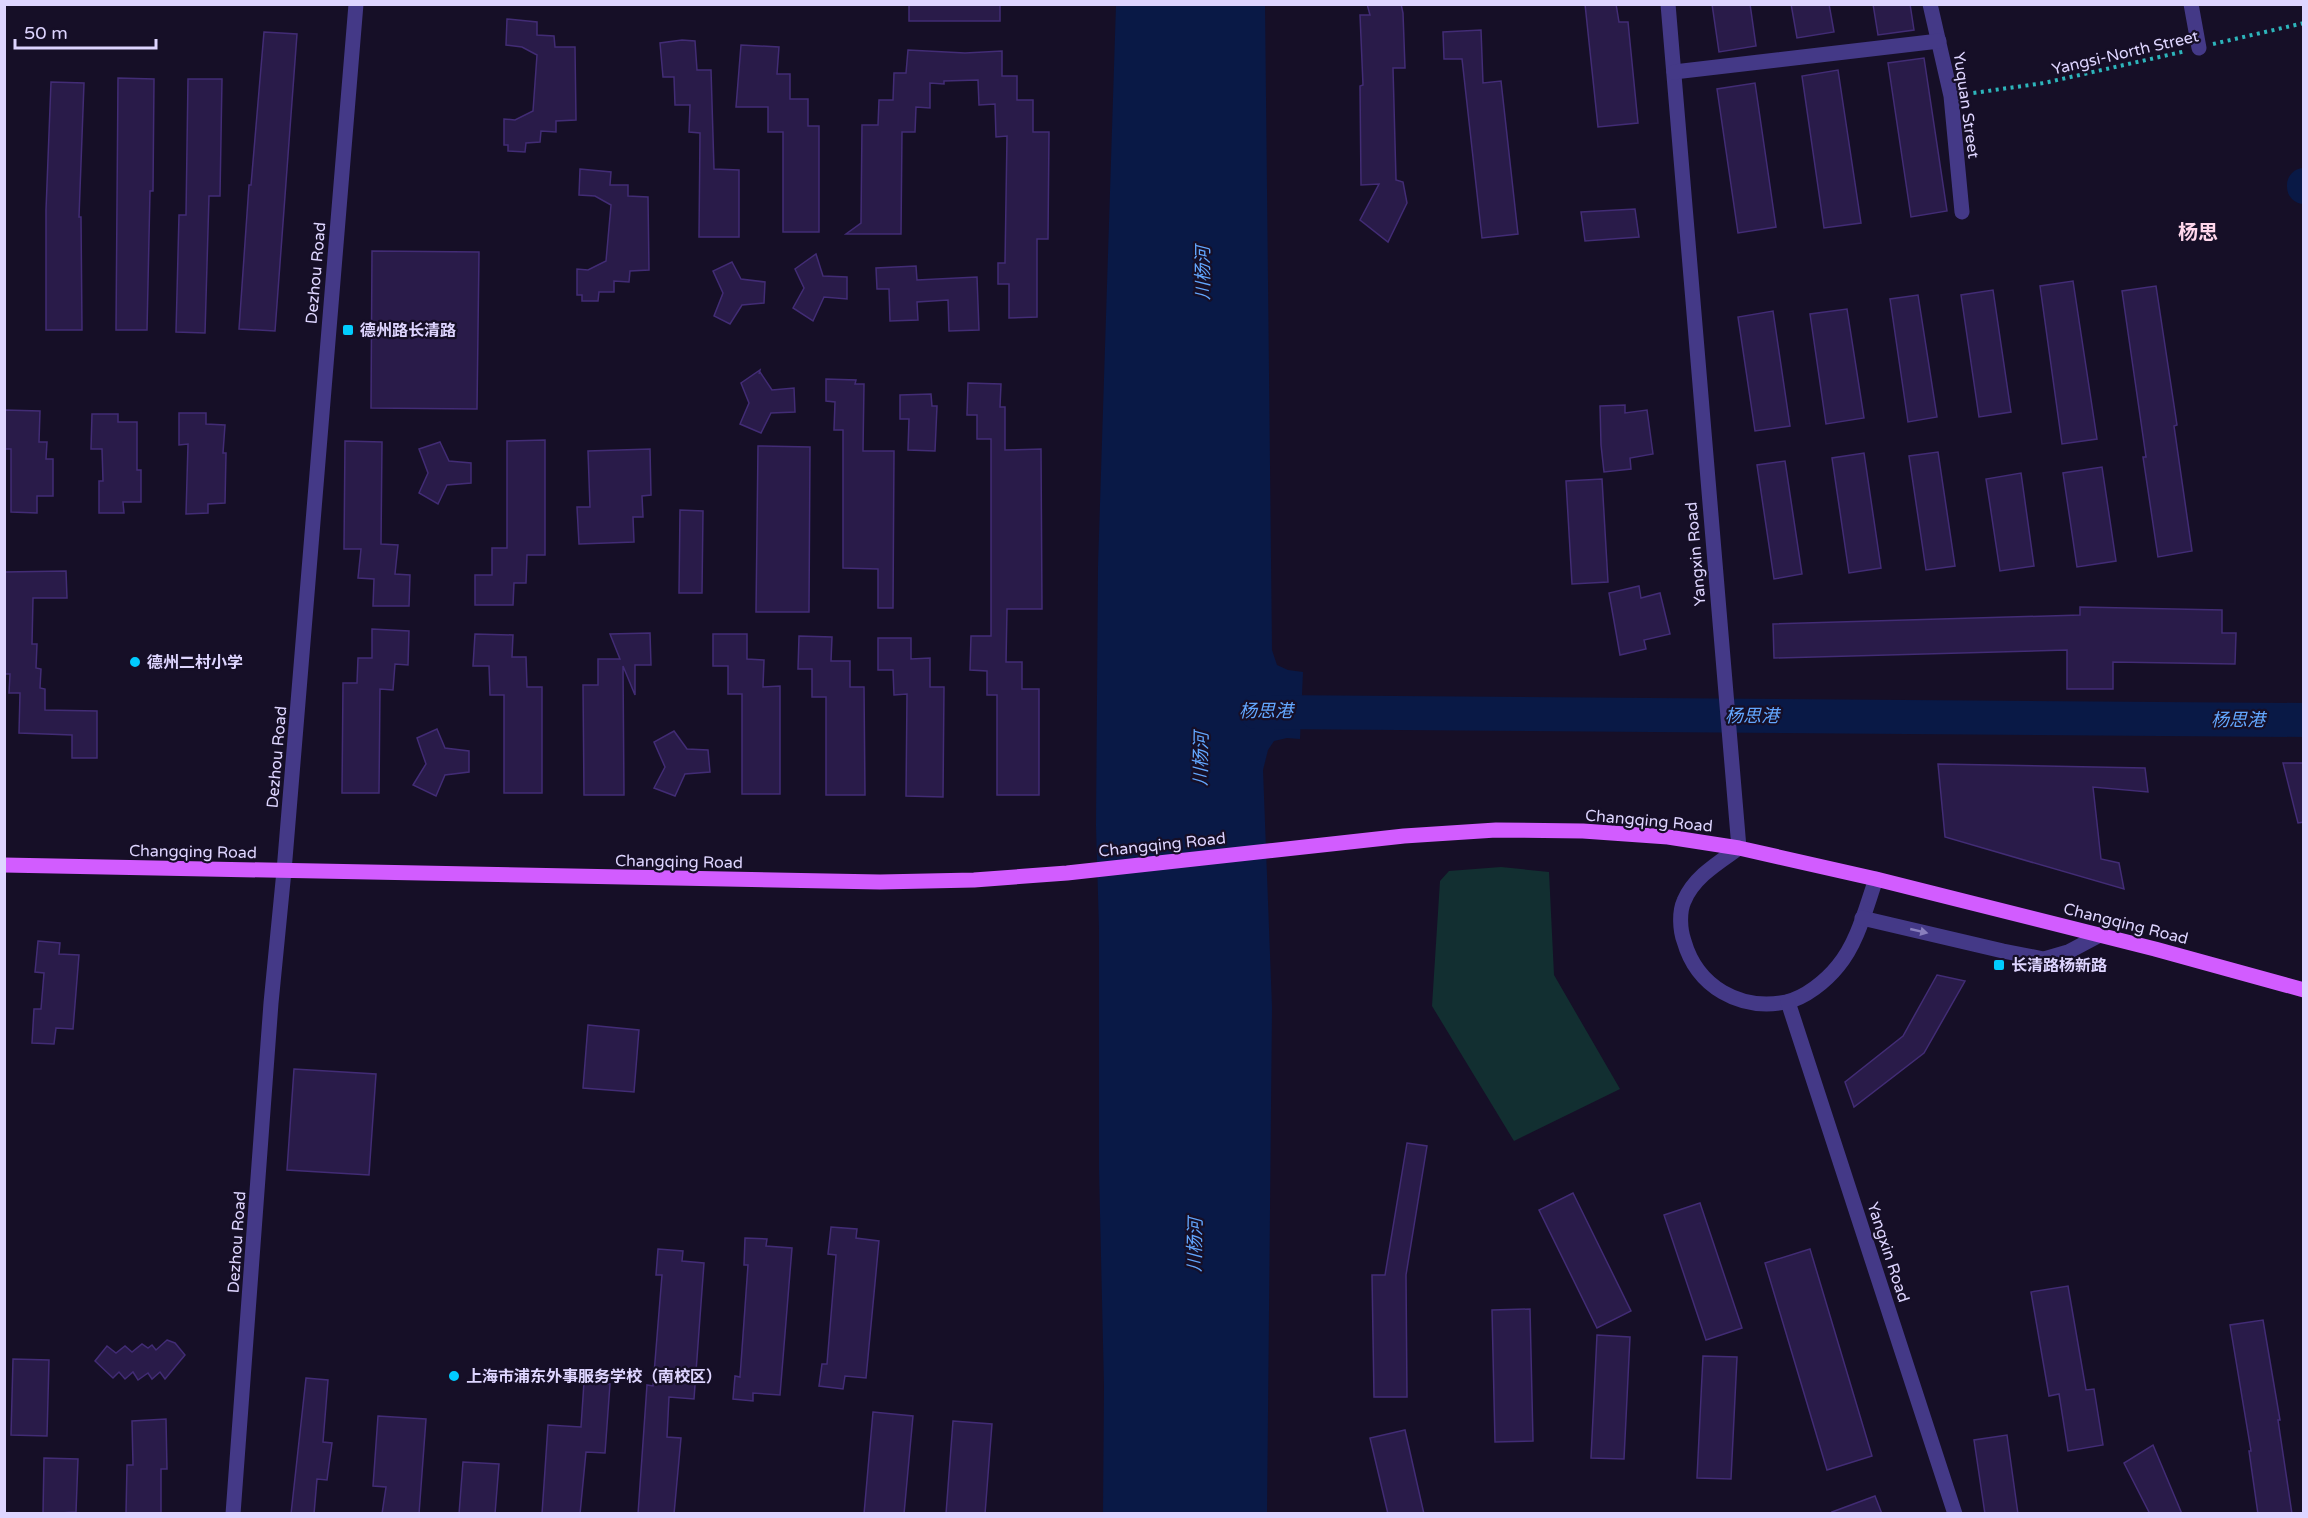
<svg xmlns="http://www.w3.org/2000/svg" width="2308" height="1518" viewBox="0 0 2308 1518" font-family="'Varela Round','Noto Sans SC',sans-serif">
  <rect width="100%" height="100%" fill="#160f27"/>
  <polygon fill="#122f31" points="1501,867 1549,872 1554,975 1620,1089 1514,1141 1432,1006 1440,881 1449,871"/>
  <polygon fill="#091946" points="1116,5 1265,5 1272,650 1277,665 1288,670 1303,672 1300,739 1287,738 1274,741 1268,750 1263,770 1272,1007 1267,1513 1103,1513 1104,1386 1099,1170 1099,929 1096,826 1098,566"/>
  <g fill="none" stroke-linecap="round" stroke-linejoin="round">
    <g stroke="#091946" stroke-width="34">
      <polyline points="2304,185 2304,187"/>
      <polyline points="1256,712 2304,720"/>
    </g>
  </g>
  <g fill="#291b49" stroke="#422c75" stroke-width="1.5">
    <rect x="909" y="4" width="91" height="17"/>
    <polygon points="1367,4 1401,4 1403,13 1405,68 1393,68 1396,180 1403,182 1407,203 1388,242 1360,220 1379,184 1361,185 1360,86 1363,85 1360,15 1370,15"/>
    <polygon points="1585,4 1616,4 1619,22 1628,22 1638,123 1598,127"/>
    <polygon points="1712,4 1750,4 1756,46 1719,52"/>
    <polygon points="1791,4 1829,4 1834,32 1797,38"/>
    <polygon points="1873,4 1910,4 1914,30 1878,35"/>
    <polygon points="507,19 537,22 537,35 554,36 555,47 575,47 576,120 556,121 556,132 541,131 540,142 526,143 525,152 508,151 508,145 504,145 504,119 515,120 533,111 537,55 522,47 506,45"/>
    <polygon points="1481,30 1483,83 1501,81 1518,234 1482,238 1462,59 1444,59 1443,32"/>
    <polygon points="264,32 297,34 275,331 239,329 249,185 251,185"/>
    <polygon points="682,40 695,41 697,70 711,70 714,169 739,170 739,237 699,237 700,133 689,132 690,105 675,105 674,77 663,77 660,43"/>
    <polygon points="741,45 779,47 777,74 790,74 790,99 808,99 808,126 819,126 819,232 783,232 783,132 768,132 768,107 736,107"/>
    <polygon points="908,50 965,53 1002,51 1002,76 1017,76 1017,100 1033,100 1033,132 1049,132 1048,239 1037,239 1037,317 1009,318 1009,284 998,284 998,263 1005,263 1007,136 996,137 995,104 979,105 978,80 944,81 944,84 930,83 930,108 916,107 915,132 902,132 901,234 846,234 861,223 862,125 878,125 879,100 893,100 894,73 906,73"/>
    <polygon points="1924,58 1947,211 1911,217 1888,63"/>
    <polygon points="1838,70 1861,223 1824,228 1802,76"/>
    <polygon points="118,78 154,79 153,191 150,191 147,330 116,330"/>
    <polygon points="188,79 222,79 220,196 209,196 205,333 176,332 179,215 186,215"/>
    <polygon points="51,82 84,83 79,217 81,217 82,330 46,330 46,210"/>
    <polygon points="1755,83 1776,227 1738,233 1717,89"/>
    <polygon points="580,169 611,172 610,185 628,185 628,196 648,197 649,270 630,271 629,282 614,281 614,292 599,292 598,301 582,301 582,295 577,295 577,269 588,270 606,261 611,205 595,196 579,195"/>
    <polygon points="1635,209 1639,237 1585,241 1581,212"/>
    <polygon points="372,251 479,252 477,409 371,408"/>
    <polygon points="816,254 823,276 847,277 847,299 824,297 813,321 793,308 804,288 795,269"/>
    <polygon points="732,262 741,279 765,282 764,303 742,305 730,324 714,316 723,293 713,271"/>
    <polygon points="916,266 917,280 977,277 979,330 949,331 948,300 917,302 918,320 890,321 889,289 877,289 876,268"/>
    <polygon points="2073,281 2097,439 2062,444 2040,286"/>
    <polygon points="2156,286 2177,425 2174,426 2192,551 2158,557 2143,457 2146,457 2122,291"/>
    <polygon points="1993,290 2011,412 1979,417 1961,295"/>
    <polygon points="1918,295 1937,417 1908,422 1890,299"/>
    <polygon points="1847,309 1864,418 1826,424 1810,314"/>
    <polygon points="1773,311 1790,426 1755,431 1738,317"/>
    <polygon points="760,370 759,374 760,372 772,390 794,388 795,412 771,413 761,433 740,424 749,403 741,383"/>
    <polygon points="826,379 856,380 855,384 864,384 863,451 894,451 893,608 878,608 878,569 843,568 843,430 834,430 835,402 826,401"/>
    <polygon points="968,383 1001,384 1000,407 1005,407 1005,450 1041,449 1042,609 1007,609 1006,662 1022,662 1022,689 1039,689 1039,795 997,795 997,695 987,695 987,671 970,670 971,636 991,636 991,439 977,439 977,415 967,415"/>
    <polygon points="931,394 932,406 937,406 935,451 908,450 909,419 900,419 900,395"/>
    <polygon points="1625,405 1625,413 1647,410 1653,454 1630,458 1631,469 1604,472 1601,445 1600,406"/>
    <polygon points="5,410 40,411 39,442 47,442 46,459 53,459 53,496 37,496 37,513 11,512 11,449 5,449"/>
    <polygon points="179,413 206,413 206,424 225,425 223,453 226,453 225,503 208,504 208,513 186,514 188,444 179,445"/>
    <polygon points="92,414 118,414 118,422 137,422 137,470 141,470 141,502 123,502 124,513 99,513 99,481 103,481 102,449 91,449"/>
    <polygon points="545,440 545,555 527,555 526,583 514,583 513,605 475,605 475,575 492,575 492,548 507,548 507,441"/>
    <polygon points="345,441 382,442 381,544 398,545 395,574 410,575 409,606 373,606 374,579 358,578 361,549 344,549"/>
    <polygon points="440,442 449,461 471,463 471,483 447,485 438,504 419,493 428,473 419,449"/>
    <polygon points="758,446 810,447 809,612 756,612"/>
    <polygon points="650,449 651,495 642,496 643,517 633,517 634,542 579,544 577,507 590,507 588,451"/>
    <polygon points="1938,452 1955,566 1926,570 1909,456"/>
    <polygon points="1864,453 1881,568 1849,573 1832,458"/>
    <polygon points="1785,461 1802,574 1774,579 1757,465"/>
    <polygon points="2102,467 2116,561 2077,567 2063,473"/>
    <polygon points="2021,473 2034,566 2000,571 1986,479"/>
    <polygon points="1602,479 1608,582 1572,584 1566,481"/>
    <polygon points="680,510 703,511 702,593 679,593"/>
    <polygon points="66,571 67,598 33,598 32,644 37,644 36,668 41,669 40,688 45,689 45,710 97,711 97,758 72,758 72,735 19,733 20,693 9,693 10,674 4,674 4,572"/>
    <polygon points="1639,586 1641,598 1660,593 1670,634 1644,640 1646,649 1620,655 1609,593"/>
    <polygon points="2080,607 2222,610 2222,633 2236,633 2235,664 2113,662 2113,689 2067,689 2067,650 1774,658 1773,624 2080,615"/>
    <polygon points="372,629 409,631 408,665 395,664 393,690 380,689 379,793 342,793 343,683 357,683 358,658 372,658"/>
    <polygon points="650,633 651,665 635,665 635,695 623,666 624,795 584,795 583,685 598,685 598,659 620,659 610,634"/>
    <polygon points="475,634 513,635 512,657 526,657 527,687 542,687 542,793 504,793 504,695 490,695 489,666 473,666"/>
    <polygon points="713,634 747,634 747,659 764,660 763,687 780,686 780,794 742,794 742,694 728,694 728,666 713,666"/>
    <polygon points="799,636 832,637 831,661 850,661 850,687 864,687 865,795 826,795 826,697 812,697 812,669 798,669"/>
    <polygon points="878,638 911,638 911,659 930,658 930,687 944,687 943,797 906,796 907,694 894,695 893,670 878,670"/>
    <polygon points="437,729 445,748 469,751 469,772 445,775 436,796 413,785 426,764 417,738"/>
    <polygon points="674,731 687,749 708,750 710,772 685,774 675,796 654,788 665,767 654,742"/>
    <polygon points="2283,763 2304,763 2304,822 2298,823"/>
    <polygon points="1938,764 2145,768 2148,792 2093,787 2101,859 2119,863 2124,889 1945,837"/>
    <polygon points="38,941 60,943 59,954 79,955 73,1029 56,1028 54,1044 32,1043 34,1009 41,1009 44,973 35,972"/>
    <polygon points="1937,975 1965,981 1924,1053 1854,1107 1845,1082 1903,1036"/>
    <polygon points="588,1025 639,1030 634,1092 583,1088"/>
    <polygon points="294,1069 376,1074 369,1175 287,1170"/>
    <polygon points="1407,1143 1427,1146 1406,1275 1407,1397 1374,1397 1372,1275 1385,1275"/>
    <polygon points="1573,1193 1631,1311 1597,1328 1539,1210"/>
    <polygon points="1700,1203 1742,1328 1706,1340 1664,1215"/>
    <polygon points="831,1227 857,1229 856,1238 879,1241 866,1378 845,1376 843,1389 819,1386 822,1364 827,1364 836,1255 828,1254"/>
    <polygon points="745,1238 767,1239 766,1246 792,1248 780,1395 753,1393 753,1401 733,1399 735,1376 740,1377 748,1265 744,1265"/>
    <polygon points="658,1249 683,1251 682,1261 704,1263 694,1399 669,1397 667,1437 681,1438 674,1514 638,1514 647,1385 653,1386 662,1275 656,1275"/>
    <polygon points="1810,1249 1872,1456 1827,1470 1765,1263"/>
    <polygon points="2068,1286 2086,1390 2094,1389 2103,1445 2068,1451 2059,1394 2049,1396 2031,1292"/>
    <polygon points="1530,1309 1533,1441 1495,1442 1492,1310"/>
    <polygon points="2263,1320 2280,1420 2278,1420 2292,1514 2258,1514 2249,1451 2251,1451 2230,1325"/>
    <polygon points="1597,1335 1630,1337 1624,1459 1591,1458"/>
    <polygon points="167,1340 175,1343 185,1355 165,1379 160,1372 152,1379 148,1373 138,1380 133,1372 125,1379 119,1372 113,1378 95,1361 107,1346 116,1353 125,1346 132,1352 142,1344 148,1348 152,1345 156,1350"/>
    <polygon points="1703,1356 1737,1357 1731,1479 1697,1478"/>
    <polygon points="13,1359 49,1360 47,1436 11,1435"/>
    <polygon points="306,1378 328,1380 323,1442 332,1443 327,1480 317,1479 314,1514 291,1514"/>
    <polygon points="584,1382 610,1384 605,1453 586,1452 580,1514 542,1514 548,1425 581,1427"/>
    <polygon points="873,1412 913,1416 904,1514 864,1514"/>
    <polygon points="378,1416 426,1419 419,1514 382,1514 386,1487 373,1486"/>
    <polygon points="166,1419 167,1469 161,1469 161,1514 126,1514 127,1465 133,1465 132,1421"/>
    <polygon points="953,1421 992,1424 985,1514 946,1514"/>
    <polygon points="1405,1430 1424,1514 1388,1514 1370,1438"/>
    <polygon points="2007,1435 2018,1514 1985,1514 1974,1440"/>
    <polygon points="2153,1445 2182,1514 2150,1514 2124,1463"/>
    <polygon points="44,1458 78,1459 76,1512 43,1514"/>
    <polygon points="463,1462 499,1464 495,1514 459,1514"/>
    <polygon points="1875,1496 1882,1514 1833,1514 1832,1512"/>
  </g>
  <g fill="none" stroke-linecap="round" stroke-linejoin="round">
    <g stroke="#2db5bb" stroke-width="4" stroke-dasharray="3 4.5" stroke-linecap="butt">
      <polyline points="2213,44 2304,23"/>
      <polyline points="1966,94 2044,83 2186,51"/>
    </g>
    <g stroke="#443987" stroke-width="15">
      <path d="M1668 4 1739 848C1718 863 1694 877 1684 901 1679 912 1680 930 1684 941 1697 987 1740 1011 1786 1002 1805 998 1826 981 1838 966 1858 942 1866 907 1876 879"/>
      <polyline points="1930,4 1951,96 1962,212"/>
      <polyline points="2191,4 2199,48"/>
      <polyline points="1674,72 1939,41"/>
      <polyline points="1862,918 2003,951 2044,959 2068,952 2100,935"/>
      <polyline points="1788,1002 1955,1514"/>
      <polyline points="233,1514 271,1003 284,871 356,4"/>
    </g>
    <polyline stroke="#d25cff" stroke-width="15" points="4,865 880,882 974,880 1067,873 1404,836 1496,830 1583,831 1668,837 1739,848 1876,879 2155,949 2304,990"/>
  </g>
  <defs><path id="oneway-solid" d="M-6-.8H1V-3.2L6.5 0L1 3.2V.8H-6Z" transform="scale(1.5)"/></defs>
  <use fill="#897fbd" href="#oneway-solid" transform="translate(1919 931) rotate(13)"/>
  <g fill="#01ccff" stroke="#160f27" stroke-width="2">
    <rect x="342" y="324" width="12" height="12" rx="3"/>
    <circle cx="135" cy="662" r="6"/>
    <rect x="1993" y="959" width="12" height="12" rx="3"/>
    <circle cx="454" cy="1376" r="6"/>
  </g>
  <g text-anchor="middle" stroke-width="4.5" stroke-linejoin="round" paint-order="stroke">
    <g font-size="16" fill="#ded5ff" stroke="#160f27">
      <text transform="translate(2125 52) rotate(-13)" y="6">Yangsi-North Street</text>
      <text transform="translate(1967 105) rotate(82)" y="6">Yuquan Street</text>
      <text transform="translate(315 273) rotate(-85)" y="6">Dezhou Road</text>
      <text transform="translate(1695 554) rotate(-95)" y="6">Yangxin Road</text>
      <text transform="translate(276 757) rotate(-85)" y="6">Dezhou Road</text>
      <text transform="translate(1649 820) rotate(5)" y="6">Changqing Road</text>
      <text transform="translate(1162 844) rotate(-6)" y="6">Changqing Road</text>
      <text transform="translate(193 851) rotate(1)" y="6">Changqing Road</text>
      <text transform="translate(679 861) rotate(1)" y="6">Changqing Road</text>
      <text transform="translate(2126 923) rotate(14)" y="6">Changqing Road</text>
      <text transform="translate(236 1242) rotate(-86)" y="6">Dezhou Road</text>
      <text transform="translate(1889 1252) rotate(72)" y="6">Yangxin Road</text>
    </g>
    <g font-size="16" font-weight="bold" fill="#ded5ff" stroke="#160f27" text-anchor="start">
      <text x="360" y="336">德州路长清路</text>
      <text x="147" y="668">德州二村小学</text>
      <text x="2011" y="971">长清路杨新路</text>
      <text x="466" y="1382">上海市浦东外事服务学校（南校区）</text>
    </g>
    <g font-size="18" font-style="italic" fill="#63a7ff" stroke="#160f27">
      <text transform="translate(1203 273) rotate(-90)" y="6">川杨河</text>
      <text x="1266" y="717">杨思港</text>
      <text x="1752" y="722">杨思港</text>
      <text x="2238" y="726">杨思港</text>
      <text transform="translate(1201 759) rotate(-89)" y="6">川杨河</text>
      <text transform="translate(1195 1245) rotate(-89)" y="6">川杨河</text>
    </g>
    <g font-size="20" font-weight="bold" fill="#ffd7ec" stroke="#160f27">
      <text x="2198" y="239">杨思</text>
    </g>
  </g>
  <rect width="2308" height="1518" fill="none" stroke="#ded5ff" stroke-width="12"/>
  <path d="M15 39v9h141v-9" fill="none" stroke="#ded5ff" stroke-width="3"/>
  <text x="24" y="39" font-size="18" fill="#ded5ff" stroke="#160f27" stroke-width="4.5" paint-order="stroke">50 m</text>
</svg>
